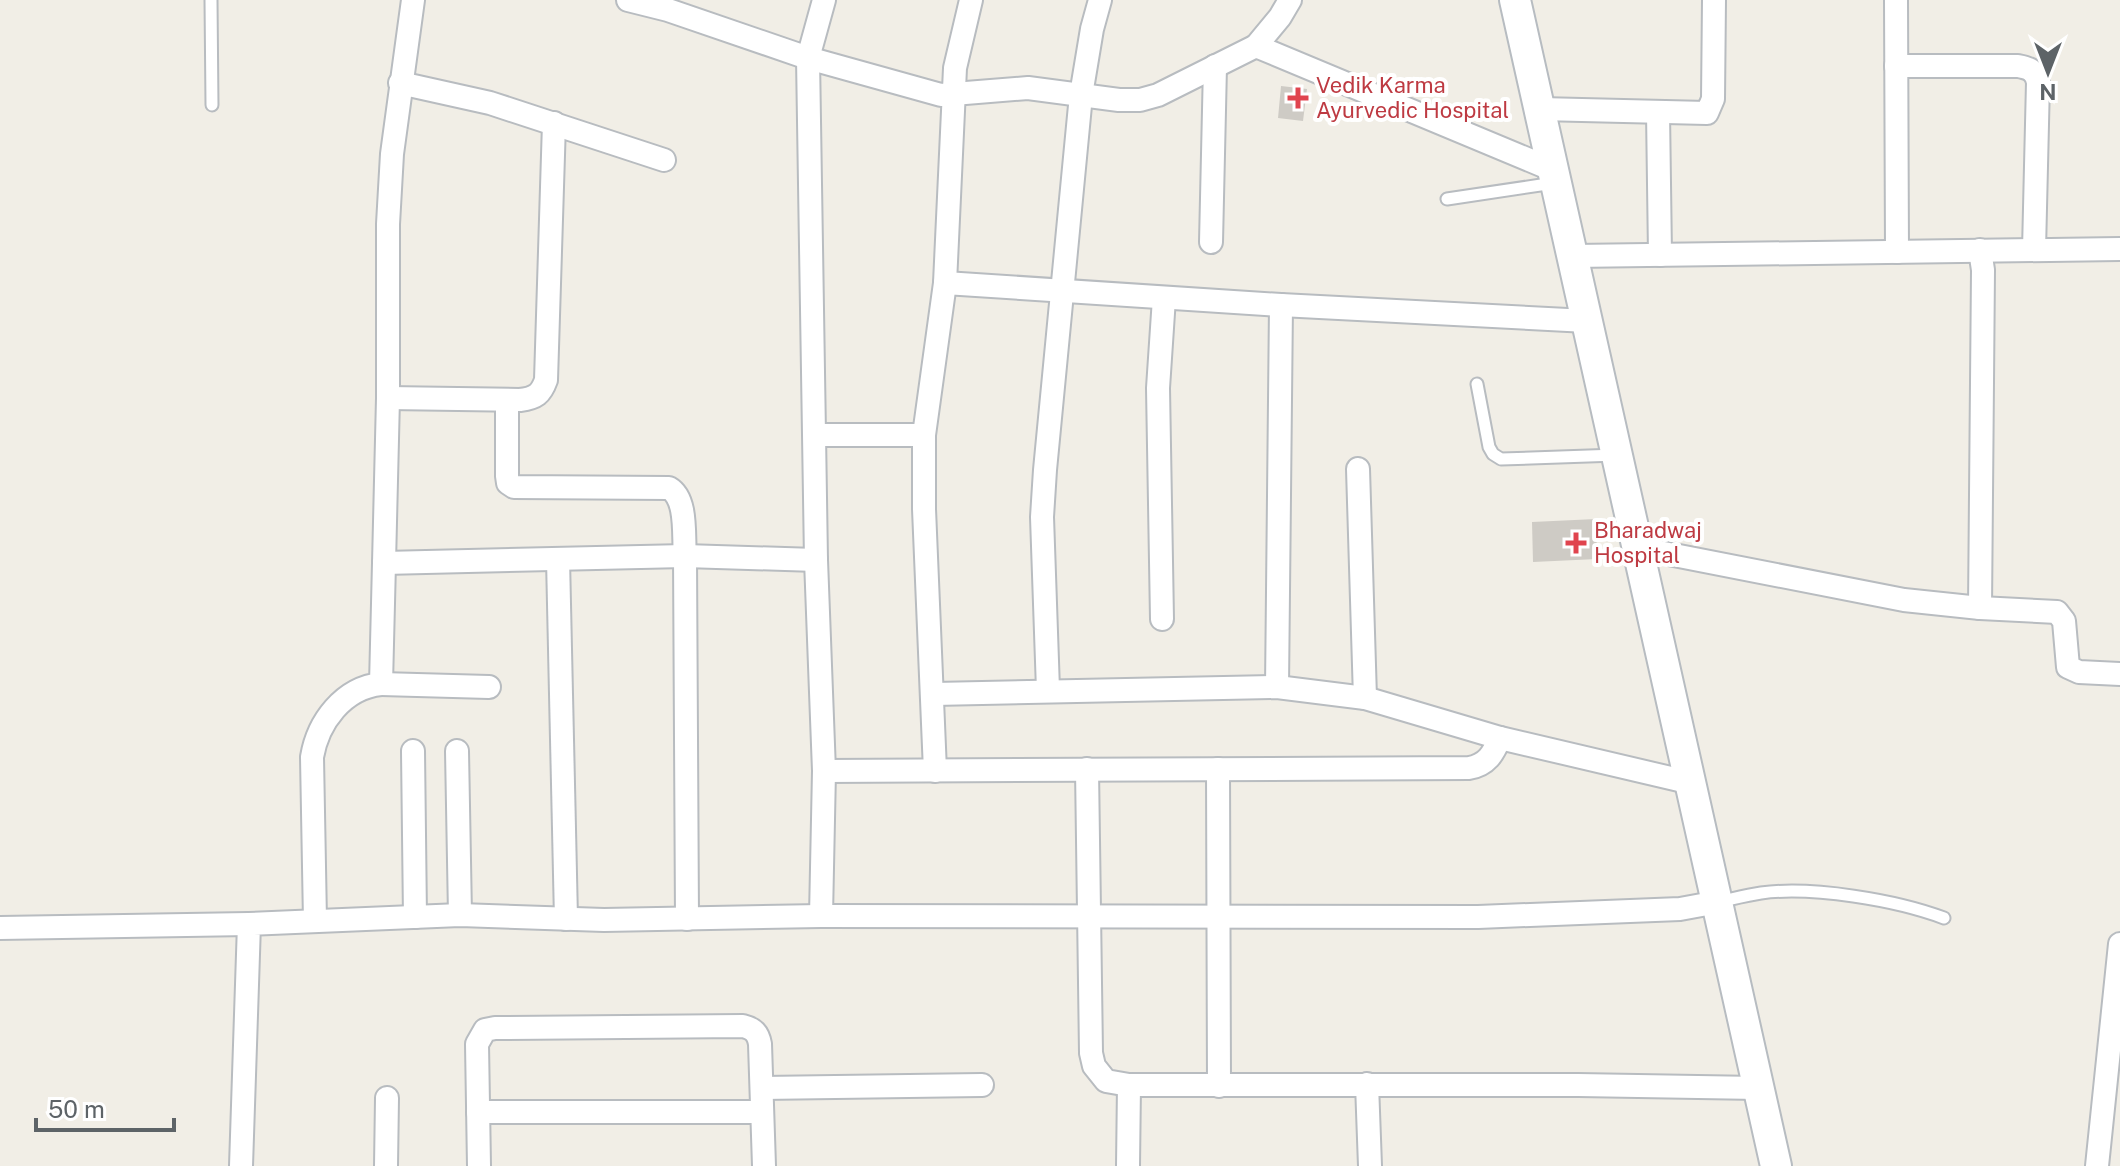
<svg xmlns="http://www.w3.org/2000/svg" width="2120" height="1166" viewBox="0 0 2120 1166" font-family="'Public Sans',sans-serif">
  <rect width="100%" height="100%" fill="#f1eee6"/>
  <g fill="#cecbc5">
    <polygon points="1281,86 1307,89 1303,121 1278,118"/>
    <polygon points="1596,519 1597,559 1533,562 1532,522"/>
  </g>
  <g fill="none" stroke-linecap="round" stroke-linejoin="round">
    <g stroke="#b8bcc0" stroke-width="15">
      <g id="lane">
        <polyline points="211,0 212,105"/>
        <polyline points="1447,199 1554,183"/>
        <polyline points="1477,384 1489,447 1493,454 1501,459 1617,455"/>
        <path d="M1718 902C1732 899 1747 895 1761 893 1812 886 1896 900 1944 918"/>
      </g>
    </g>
    <g stroke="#b8bcc0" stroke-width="26">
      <g id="street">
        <polyline points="413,0 392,154 388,224 388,398 384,563 685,556 816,560"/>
        <polyline points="628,0 668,10 808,58 941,95 1028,88 1119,100 1140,100 1158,95 1256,46 1551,169"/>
        <polyline points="1896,0 1897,252"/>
        <polyline points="1256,46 1280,17 1290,0"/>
        <path d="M1896 66H2018C2029 68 2035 70 2038 82L2034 250"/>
        <polyline points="400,83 490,103 664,160"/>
        <polyline points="1540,109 1707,113 1713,99 1714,0"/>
        <polyline points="1658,112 1660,255"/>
        <polyline points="1211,242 1215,66"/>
        <polyline points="1573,256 2120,249"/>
        <polyline points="945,283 1281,305 1587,321"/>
        <path d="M388 398 520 400C536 398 541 394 546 380L554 123"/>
        <path d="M507 400V476L508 483 514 487 669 488C688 499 683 537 685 556L687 919"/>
        <polyline points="816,435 924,435"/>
        <polyline points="1358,469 1365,698"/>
        <polyline points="1638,548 1904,600 1980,608 2057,612 2064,621 2068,667 2079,672 2120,674"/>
        <polyline points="558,559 566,919"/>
        <polyline points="1980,608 1983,270 1980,250"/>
        <polyline points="1162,619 1158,388 1164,298"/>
        <polyline points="381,684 489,687"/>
        <polyline points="1277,687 1281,305"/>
        <polyline points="1048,690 1042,517 1045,470 1081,95 1092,29 1100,0"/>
        <polyline points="934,694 1277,687 1365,698 1500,738 1692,783"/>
        <polyline points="413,751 415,917"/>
        <polyline points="457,751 460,915"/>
        <polyline points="1087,769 1091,1053 1094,1066 1106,1081 1129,1085 1578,1085 1758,1088"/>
        <polyline points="1218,769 1219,1086"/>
        <path d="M824 771 1469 768C1487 765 1493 754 1500 738"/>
        <polyline points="935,771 924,509 924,435 945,283 955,68 971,0"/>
        <polyline points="821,916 824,771 816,560 808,58 824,0"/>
        <path d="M315 921 312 757C318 722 343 688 381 684L384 563"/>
        <polyline points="0,928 249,924"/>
        <polyline points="1367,1084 1370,1166"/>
        <polyline points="762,1088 982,1085"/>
        <polyline points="478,1112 762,1112"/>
        <polyline points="241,1166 249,924 460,915 604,920 821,916 1478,917 1680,909 1718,902"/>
        <polyline points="386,1166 387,1098"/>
        <path d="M479 1166 477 1044 485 1030 495 1028 743 1026C754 1029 758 1033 760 1044L764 1166"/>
        <polyline points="1128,1166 1129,1085"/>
        <polyline points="2097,1166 2120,944"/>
      </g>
    </g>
    <g stroke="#b7bcc1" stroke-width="34">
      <polyline id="secondary" points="1515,0 1776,1166"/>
    </g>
    <use href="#lane" stroke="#fff" stroke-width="11"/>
    <use href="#street" stroke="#fff" stroke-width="22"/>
    <use href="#secondary" stroke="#fff" stroke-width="30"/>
  </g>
  <g fill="#e0444e" stroke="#fff" stroke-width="3">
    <path d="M1294 86h8v8h8v8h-8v8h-8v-8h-8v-8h8z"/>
    <path d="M1572 531h8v8h8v8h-8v8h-8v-8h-8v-8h8z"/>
  </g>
  <g text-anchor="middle" stroke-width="8" stroke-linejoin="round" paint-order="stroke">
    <g font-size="22" fill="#be3a42" stroke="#fff" text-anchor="start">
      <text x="1316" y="93">Vedik Karma<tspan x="1316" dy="25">Ayurvedic Hospital</tspan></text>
      <text x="1594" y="538">Bharadwaj<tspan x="1594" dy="25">Hospital</tspan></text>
    </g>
  </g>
  <g transform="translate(2048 72) rotate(180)" stroke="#ffffff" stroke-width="6" paint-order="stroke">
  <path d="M0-6L14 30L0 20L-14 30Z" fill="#5d6367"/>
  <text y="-12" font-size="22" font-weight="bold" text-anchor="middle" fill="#5d6367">N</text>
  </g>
  <path d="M36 1118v12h138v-12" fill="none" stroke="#5d6367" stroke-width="4"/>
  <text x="48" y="1118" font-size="24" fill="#5d6367" stroke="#ffffff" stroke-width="6" paint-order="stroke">50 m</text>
</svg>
